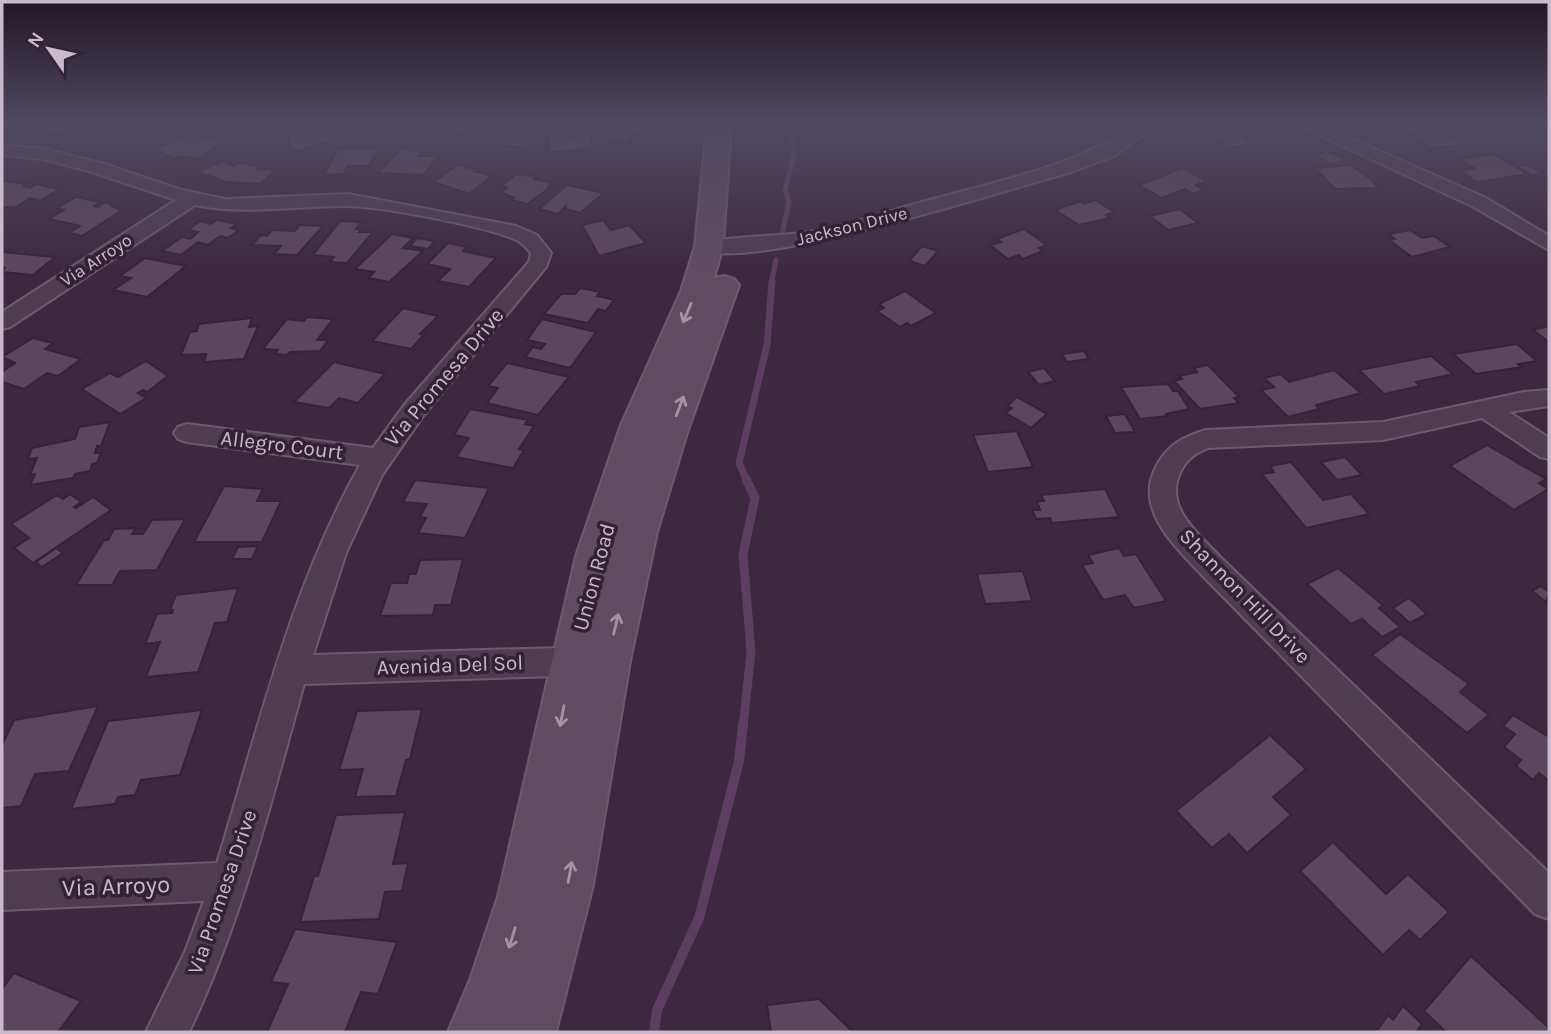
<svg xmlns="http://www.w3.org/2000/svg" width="1551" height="1034" viewBox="0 0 1551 1034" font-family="Karla,sans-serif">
  <rect width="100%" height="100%" fill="#3c293f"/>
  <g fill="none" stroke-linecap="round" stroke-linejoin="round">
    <g stroke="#5d3d61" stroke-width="5">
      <polyline points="782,234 789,202 785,190 795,151 790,126"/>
      <polyline points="771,284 776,260"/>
    </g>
    <polyline stroke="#5d3d61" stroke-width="7" points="747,481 739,463 767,345 772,282"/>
    <polyline stroke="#5d3d61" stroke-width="9" points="743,727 751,652 743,554 755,498 746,479"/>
    <polyline stroke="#5d3d61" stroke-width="10" points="654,1032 657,1010 699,918 739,761 743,725"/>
  </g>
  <g fill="#5b465e" stroke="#342436" stroke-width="2">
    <polygon points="47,126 81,126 78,128 88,130 76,137 42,131"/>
    <polygon points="320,126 333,140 296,152 287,142 290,141 286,136"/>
    <polygon points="449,126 479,126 472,132 464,130 459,133 449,131 454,127"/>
    <polygon points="592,126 641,126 646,130 636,133 638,135 629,137 633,140 625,143 617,137 609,140"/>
    <polygon points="1208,126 1229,126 1253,145 1228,147"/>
    <polygon points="1402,126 1435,126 1463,145 1429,148"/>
    <polygon points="519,127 538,128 525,147 484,144 494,131 515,132"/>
    <polygon points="569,130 569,137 591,135 592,149 549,152 549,132"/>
    <polygon points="194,133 210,138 218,134 232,138 196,159 179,156 174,159 153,149"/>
    <polygon points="380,148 368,166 348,166 344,174 324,175 338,149"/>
    <polygon points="402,148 422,152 419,156 439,156 423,175 378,173"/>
    <polygon points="1327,151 1345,159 1333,165 1315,156"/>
    <polygon points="1494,154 1527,174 1477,182 1459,170 1474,168 1460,159"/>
    <polygon points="222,161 234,166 238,163 261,166 258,169 276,170 260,184 226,182 198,172"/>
    <polygon points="457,165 476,169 474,171 492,176 469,194 434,182"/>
    <polygon points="1350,165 1368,177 1379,188 1335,189 1315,168"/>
    <polygon points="1528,165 1543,174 1532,175 1517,166"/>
    <polygon points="1182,168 1207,181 1196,185 1204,190 1193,194 1185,189 1162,198 1139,185"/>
    <polygon points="516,174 537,176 534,179 552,183 549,186 552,186 527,204 511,200 514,198 501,192 507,188 501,186"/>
    <polygon points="2,181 27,184 23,186 30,188 36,184 59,189 40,201 30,198 16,207 2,207"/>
    <polygon points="567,185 604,193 580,213 566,209 566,206 558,214 539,209"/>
    <polygon points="76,197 100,202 94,206 98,207 105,202 115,205 112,206 121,211 82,236 69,233 80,226 49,219 64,210 57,208"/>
    <polygon points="1095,200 1114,212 1106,215 1110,218 1079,225 1055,210 1080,201 1084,204"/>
    <polygon points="1180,209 1198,223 1168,230 1150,216"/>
    <polygon points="217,220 237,224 231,228 239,230 228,238 220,236 208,245 198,242 181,255 162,251 182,237 190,239 194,236 198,232 188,230 200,221 211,224"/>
    <polygon points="603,220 611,230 629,225 646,243 599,256 582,225"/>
    <polygon points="340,221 361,222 356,229 361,229 359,232 373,232 347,263 330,262 334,257 313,255"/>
    <polygon points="299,225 323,226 297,255 274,254 281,246 252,245 261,235 267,236 272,230 295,231"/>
    <polygon points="1024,229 1047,245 1039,248 1043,251 1023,259 1019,255 1008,259 990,245 1001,242 997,239"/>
    <polygon points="1410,230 1422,238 1434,236 1450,247 1412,257 1389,240 1395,239 1388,234"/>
    <polygon points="392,234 413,238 403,248 423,251 389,282 368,278 374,272 355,269"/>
    <polygon points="417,238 435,241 428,249 410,246"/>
    <polygon points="448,243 467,247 463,251 496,258 469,287 438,281 450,269 427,264"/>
    <polygon points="922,246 938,251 925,266 909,261"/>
    <polygon points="2,252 55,257 33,275 2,272 5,268 2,267"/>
    <polygon points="145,258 186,266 147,297 113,290 131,278 120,276"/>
    <polygon points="580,288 600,292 597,296 614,300 606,311 598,309 588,323 544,314 561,294 575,294"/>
    <polygon points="905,291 936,313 911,326 907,323 900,327 877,311 884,308 879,304"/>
    <polygon points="403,308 438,316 420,334 424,335 411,349 372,341"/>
    <polygon points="307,317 333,319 317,340 328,340 320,351 290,352 287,355 275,354 278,350 263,349 287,319 304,321"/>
    <polygon points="252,318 249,327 258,326 244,359 204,362 206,354 181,355 190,332 197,331 199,324"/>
    <polygon points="542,319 596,332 570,368 525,357 533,347 541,349 545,344 527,340"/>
    <polygon points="1549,326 1549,342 1533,330"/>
    <polygon points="33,338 53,343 45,349 81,359 58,376 47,373 24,389 2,382 2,372 15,363 2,357"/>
    <polygon points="1517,344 1537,361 1518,364 1522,367 1476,374 1453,354"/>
    <polygon points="1084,351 1089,359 1067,362 1062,354"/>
    <polygon points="1431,356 1453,374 1416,382 1420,386 1384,394 1359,370"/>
    <polygon points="146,361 168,376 147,392 143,390 138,393 146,398 120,414 82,389 110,373 118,377"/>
    <polygon points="334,362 385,374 358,403 339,398 329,408 294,402"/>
    <polygon points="507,363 569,377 538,415 487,403 498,388 488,386"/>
    <polygon points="1208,365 1239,397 1234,398 1239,403 1200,409 1174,381 1182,379 1179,376 1197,372 1194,368"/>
    <polygon points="1044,368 1055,381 1039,385 1028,372"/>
    <polygon points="1334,370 1361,393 1316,405 1319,409 1288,417 1261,390 1274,387 1264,378 1281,374 1289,382"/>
    <polygon points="1168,384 1173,391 1178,391 1189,409 1166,414 1167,416 1140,419 1121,387"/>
    <polygon points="1017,397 1047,414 1031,428 1006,413 1012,408 1007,406"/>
    <polygon points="470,409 528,420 525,424 534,426 519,449 524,450 513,468 456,457 469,438 454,435"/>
    <polygon points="1125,414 1135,432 1115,433 1106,416"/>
    <polygon points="110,422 101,446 97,446 95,453 101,453 97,463 92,464 90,471 75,474 73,478 30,485 35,474 30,475 37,458 28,459 32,448 75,439 79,427"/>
    <polygon points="1017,431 1033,467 988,472 973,435"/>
    <polygon points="1487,445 1546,479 1539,483 1548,489 1514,510 1450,466"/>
    <polygon points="1345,457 1362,475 1337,480 1321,462"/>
    <polygon points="1291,462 1323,500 1351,494 1369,514 1306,528 1262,474 1274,472 1270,466"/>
    <polygon points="415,480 489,488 465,538 418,533 426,518 420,517 427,504 403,502"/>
    <polygon points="224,486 263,489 257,501 281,501 262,542 194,542"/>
    <polygon points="1105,489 1119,517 1052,523 1050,518 1036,519 1032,510 1040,510 1037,501 1044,501 1041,495"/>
    <polygon points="70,494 81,502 74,507 76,508 93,497 111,510 33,563 14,548 29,538 11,524 57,495 63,499"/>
    <polygon points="185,519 157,570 120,571 112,585 76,585 104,540 108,540 114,529 136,528 132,534 143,534 152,520"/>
    <polygon points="258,546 252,559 232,559 238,547"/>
    <polygon points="56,548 63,553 42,567 36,562"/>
    <polygon points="1119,548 1124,556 1136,554 1166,601 1134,608 1125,595 1103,600 1082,565 1093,563 1088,555"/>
    <polygon points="463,559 451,605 435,605 433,615 380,616 391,583 407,583 409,574 416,574 420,560"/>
    <polygon points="1338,568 1383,605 1379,608 1400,627 1382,637 1362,619 1351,624 1307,584"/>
    <polygon points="1023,571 1032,601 985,604 977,574"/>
    <polygon points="1541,586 1549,592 1546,602 1532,591"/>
    <polygon points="238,588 227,622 215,623 198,672 146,677 160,642 145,644 157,614 172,613 173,610 170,610 176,595"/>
    <polygon points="1409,598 1427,614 1410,623 1393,608"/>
    <polygon points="1400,634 1469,684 1460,692 1489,715 1467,733 1372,655"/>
    <polygon points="98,706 69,771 35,774 21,806 2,808 2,745 14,720"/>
    <polygon points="422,709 410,759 406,760 396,796 355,797 363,769 339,770 357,711"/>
    <polygon points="202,710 180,775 141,780 135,795 118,797 115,804 71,809 108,721"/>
    <polygon points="1513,715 1549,737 1549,781 1539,773 1533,780 1516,766 1521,760 1504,747 1515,734 1503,726"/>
    <polygon points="1270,735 1306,769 1273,797 1291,815 1247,853 1229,834 1212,848 1176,811"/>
    <polygon points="405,812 393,864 408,863 402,891 385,892 379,919 300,922 314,876 318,876 336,815"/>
    <polygon points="1333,842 1386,894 1408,874 1449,912 1420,940 1409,930 1383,955 1300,871"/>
    <polygon points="295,929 397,942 378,994 361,992 345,1032 267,1032 288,984 271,982"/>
    <polygon points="1471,956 1549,1028 1549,1032 1446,1032 1424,1011"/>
    <polygon points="14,973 81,1001 58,1032 2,1032 2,989"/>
    <polygon points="819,999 853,1032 771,1032 767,1005"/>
    <polygon points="1403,1006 1422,1024 1416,1032 1376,1032 1388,1015 1393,1020"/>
  </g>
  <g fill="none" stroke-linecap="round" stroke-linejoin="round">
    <g stroke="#6b5b6c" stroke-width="4">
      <g id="street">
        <path d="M1135 126H1155L1114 156 1074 171C1027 184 723 281 699 246 705 237 785 236 802 233 844 227 885 212 926 201 998 181 1073 167 1135 126Z"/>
        <polygon points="1300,126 1323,126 1486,198 1549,236 1549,250 1472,206"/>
        <path d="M2 145 43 149 101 163 182 190 225 199 348 194 516 226 537 235 551 253 546 267 423 416 382 475 346 553 313 655 591 647 602 651 607 661 602 671 591 675 304 684C271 802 242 921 189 1032H146L185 952 204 901 2 910V872L217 863C258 730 291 587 360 465L187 442 178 439 174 433 178 427 187 424 373 448 405 404 529 262 531 253C527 249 525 245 520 242 493 227 378 206 346 206 295 206 245 215 195 205L10 327 2 329V312L176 200 89 171 43 159 2 155Z"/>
        <path d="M1549 390V406L1509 412 1549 438V459L1540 457 1482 418 1383 440 1208 448C1196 452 1185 461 1180 473 1164 508 1199 534 1220 557L1549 873V919L1535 914 1200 573C1174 545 1134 509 1156 467 1167 445 1183 437 1206 430L1383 422 1524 392Z"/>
      </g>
    </g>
    <g stroke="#6b5b6c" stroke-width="4">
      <polygon id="secondary" points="707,126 731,126 723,246 714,278 724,276 734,279 739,285 687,433 657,532 630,661 593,885 556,1032 448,1032 470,980 498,897 576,556 621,425 681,291 695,246"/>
    </g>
    <use href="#street" fill="#4d3d4f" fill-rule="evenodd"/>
    <use href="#secondary" fill="#5f4c61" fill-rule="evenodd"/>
  </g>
  <defs><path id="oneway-shaft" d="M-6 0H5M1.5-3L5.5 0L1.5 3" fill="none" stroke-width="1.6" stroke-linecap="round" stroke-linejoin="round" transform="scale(1.75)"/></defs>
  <g stroke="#a394a5">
    <use href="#oneway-shaft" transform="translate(687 313) rotate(113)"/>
    <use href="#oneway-shaft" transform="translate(680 406) rotate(-69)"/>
    <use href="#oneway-shaft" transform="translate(616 624) rotate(-77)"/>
    <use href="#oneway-shaft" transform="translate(562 716) rotate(101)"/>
    <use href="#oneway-shaft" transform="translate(570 872) rotate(-80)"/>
    <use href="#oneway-shaft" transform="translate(512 938) rotate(107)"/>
  </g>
  <linearGradient id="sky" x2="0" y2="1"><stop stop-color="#211723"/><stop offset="0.46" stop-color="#504963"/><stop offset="1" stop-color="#504963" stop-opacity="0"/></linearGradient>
  <rect width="1551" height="271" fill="url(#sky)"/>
  <g text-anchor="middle" stroke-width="7" stroke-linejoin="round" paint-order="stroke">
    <g font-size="18" fill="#c8bac9" stroke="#322234">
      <text transform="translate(852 226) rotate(-14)" y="6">Jackson Drive</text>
      <text transform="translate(96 260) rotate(-33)" y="6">Via Arroyo</text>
    </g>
    <g font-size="21" fill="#c8bac9" stroke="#322234">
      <text transform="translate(444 377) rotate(-50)" y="7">Via Promesa Drive</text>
      <text transform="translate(282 445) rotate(7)" y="7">Allegro Court</text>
      <text transform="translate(594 577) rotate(-75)" y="7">Union Road</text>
      <text transform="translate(1245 596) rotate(46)" y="7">Shannon Hill Drive</text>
      <text transform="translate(450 665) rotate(-2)" y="7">Avenida Del Sol</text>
      <text transform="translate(222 892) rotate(-71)" y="7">Via Promesa Drive</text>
    </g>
    <g font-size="24" fill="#c8bac9" stroke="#322234">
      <text transform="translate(116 886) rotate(-2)" y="8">Via Arroyo</text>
    </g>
  </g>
  <rect width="1551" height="1034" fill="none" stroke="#c8bac9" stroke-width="7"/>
  <g transform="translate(49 49) rotate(304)" stroke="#322234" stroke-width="5" paint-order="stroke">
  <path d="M0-5L12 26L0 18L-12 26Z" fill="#c8bac9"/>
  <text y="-10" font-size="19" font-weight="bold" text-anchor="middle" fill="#c8bac9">N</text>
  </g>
</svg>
